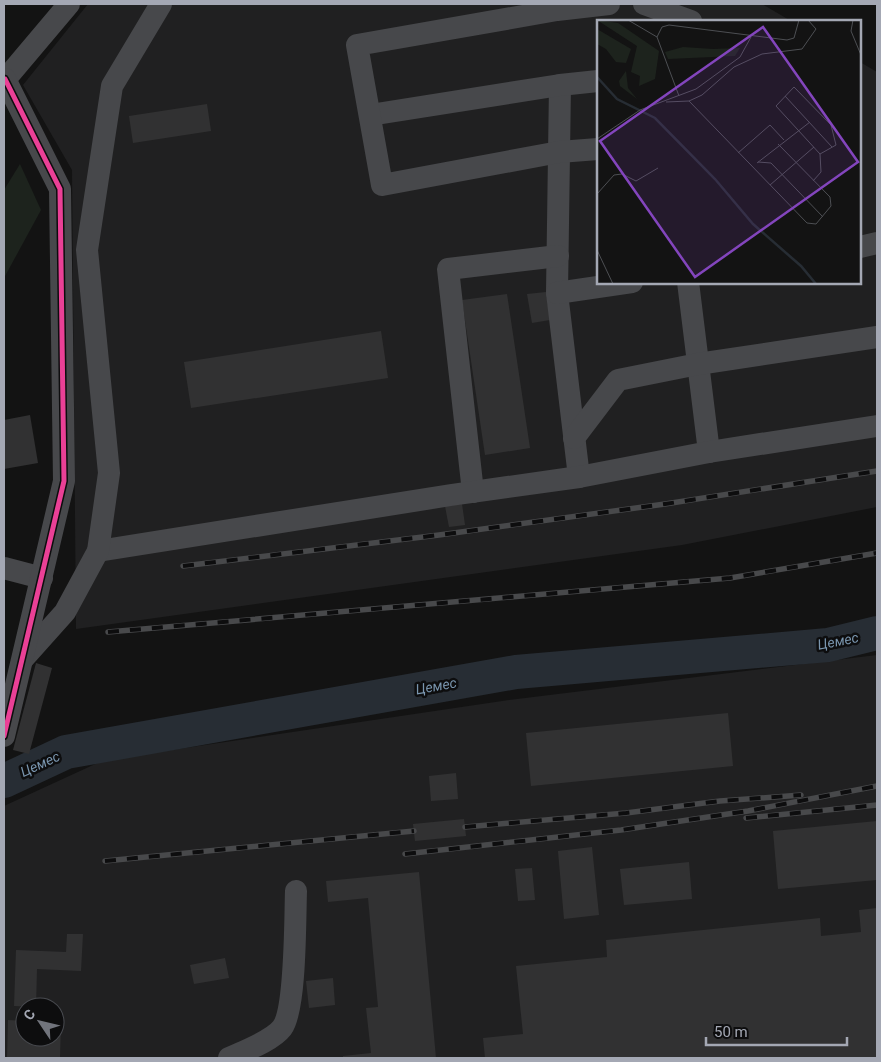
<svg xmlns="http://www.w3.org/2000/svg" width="881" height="1062" viewBox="0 0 881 1062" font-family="Roboto,sans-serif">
  <rect width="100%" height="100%" fill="#131313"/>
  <g fill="#202021" fill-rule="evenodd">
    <polygon points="88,4 762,4 791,21 598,21 598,282 860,282 860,62 877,72 877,507 682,545 76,629 72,170 23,85"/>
    <path d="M877 655V1058H4V806L104 760 509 700ZM25 1007H55V1037H25Z"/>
  </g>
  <polygon fill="#1d231d" points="20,164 41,210 4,278 4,190"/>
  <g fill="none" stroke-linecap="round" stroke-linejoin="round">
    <polyline stroke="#272d34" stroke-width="34" points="4,781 66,752 516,672 828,645 877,633"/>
  </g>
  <g fill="#313132">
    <polygon points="207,104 211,131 133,143 129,116"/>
    <polygon points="546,292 550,320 532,323 527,294"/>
    <polygon points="507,294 530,448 485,455 462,300"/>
    <polygon points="381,331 388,378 191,408 184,362"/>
    <polygon points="30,415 38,463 4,469 4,420"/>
    <polygon points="462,504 465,525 449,527 445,506"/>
    <polygon points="36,663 52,668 29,754 13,750"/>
    <polygon points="728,713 733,766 531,786 526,733"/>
    <polygon points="456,773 458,799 431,801 429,776"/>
    <polygon points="464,819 466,836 415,841 413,824"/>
    <polygon points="877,821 877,880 778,889 773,831"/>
    <polygon points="592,847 599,915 564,919 558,851"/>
    <polygon points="689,862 692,899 624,905 620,869"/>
    <polygon points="532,868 535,900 518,901 515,869"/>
    <polygon points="419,872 436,1058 343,1058 343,1056 371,1053 366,1008 378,1007 368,898 328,902 326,881"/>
    <polygon points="877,908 877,1058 485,1058 483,1038 523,1034 516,966 607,957 606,940 820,918 821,936 861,932 859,910"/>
    <polygon points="67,934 83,934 81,971 37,969 36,1007 14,1006 16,950 66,952"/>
    <polygon points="225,958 229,978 194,984 190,965"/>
    <polygon points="333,978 335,1005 309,1008 306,981"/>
    <polygon points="8,1020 25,1021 25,1037 55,1037 55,1021 61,1021 60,1058 7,1058"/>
  </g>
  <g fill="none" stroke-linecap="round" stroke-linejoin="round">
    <g stroke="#47484b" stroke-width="22">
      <polyline points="644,4 691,21"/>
      <polyline points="4,81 69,4"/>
      <polyline points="560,85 557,293 579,477"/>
      <polyline points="370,115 560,85 598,81"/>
      <polyline points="598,149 559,152 382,185 357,45 557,10 609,4"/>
      <polyline points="860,247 877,243"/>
      <polyline points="688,282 709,452"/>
      <polyline points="557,293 632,282"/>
      <polyline points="574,438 618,380 698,364 877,337"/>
      <polyline points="473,492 448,269 558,256"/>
      <polyline points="98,551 451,495 579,477 709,452 877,426"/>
      <polyline points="4,568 42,578"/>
      <polyline points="23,659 65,612 98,551 109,473 87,250 112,86 161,4"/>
      <polyline points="4,736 64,481 60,189 5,79"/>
      <path d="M229 1058C244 1051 272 1041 282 1028 296 1010 295 918 296 891"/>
    </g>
    <g stroke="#48494b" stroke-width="5.5">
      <g id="rail">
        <polyline points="183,566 439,535 665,504 877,471"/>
        <polyline points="108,632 730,578 877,553"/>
        <polyline points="746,818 877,805"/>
        <polyline points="465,827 626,813 720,801 801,795"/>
        <polyline points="405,854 621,830 748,811 877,786"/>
        <polyline points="105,861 414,831"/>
      </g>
    </g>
    <use href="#rail" stroke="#0d0d0e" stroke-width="4" stroke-dasharray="11" stroke-linecap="butt"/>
    <g stroke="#0d0d0e" stroke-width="8">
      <polyline id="cycleway" points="4,736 64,481 60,189 5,79"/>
    </g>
    <use href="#cycleway" stroke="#ea4096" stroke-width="5"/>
  </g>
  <g text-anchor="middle" stroke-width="5" stroke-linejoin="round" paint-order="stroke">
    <g font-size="14" font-style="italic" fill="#7a96af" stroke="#0d0d0e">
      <text transform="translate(838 641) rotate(-11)" y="5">Цемес</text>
      <text transform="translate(436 686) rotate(-10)" y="5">Цемес</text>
      <text transform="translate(40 764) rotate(-25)" y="5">Цемес</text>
    </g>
  </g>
  <g transform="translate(597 20)">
    <rect width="264" height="264" fill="#131313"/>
    <path d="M0 0 21 3 62 31 58 59 42 66 43 56 34 52 40 26ZM0 9 34 29 29 43 19 42 9 29 0 24ZM86 27 116 29 143 28 138 36 71 39 68 32ZM29 51 31 68 40 79 23 66 22 61Z" fill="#1d231d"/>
    <path fill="none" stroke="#272d34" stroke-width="2.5" d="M0 57 20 79 58 98 118 159 156 204 204 246 219 264"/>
    <path fill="none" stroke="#4d4f53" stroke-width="1" d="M31 0 60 17M256 0 254 11 264 35M82 76 60 17 65 7 72 5 190 20 197 18 202 0M188 76 235 127M92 81 210 203 219 204 234 186 233 177 181 124M69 82 92 81 105 75 137 47 165 34 205 29 219 9 211 0M0 119 43 90 99 69 143 37 154 17M141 133 173 105 187 120M161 142 174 143 226 197M160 143 213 102M216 161 224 152 223 134 179 86 197 67 234 105 239 125 223 134M173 165 217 127M0 174 17 155 25 154 39 161 61 148M0 230 16 264"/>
    <path fill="#8345bd" fill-opacity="0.15" stroke="#8345bd" stroke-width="2.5" d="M166 7 261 142 98 257 3 121Z"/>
    <rect width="264" height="264" fill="none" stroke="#a4a8b4" stroke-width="2.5"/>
  </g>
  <rect width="881" height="1062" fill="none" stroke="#a4a8b4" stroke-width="10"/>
  <g transform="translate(40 1022) rotate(305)"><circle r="24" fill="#0d0d0e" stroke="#494b50"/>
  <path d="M0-4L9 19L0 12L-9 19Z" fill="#71747c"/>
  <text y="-8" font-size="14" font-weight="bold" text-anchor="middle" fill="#a4a8b4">С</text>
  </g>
  <path d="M706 1037v8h141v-8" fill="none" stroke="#a4a8b4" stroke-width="2.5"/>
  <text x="714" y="1037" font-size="15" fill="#a4a8b4" stroke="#0d0d0e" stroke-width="4" paint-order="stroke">50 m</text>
</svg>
